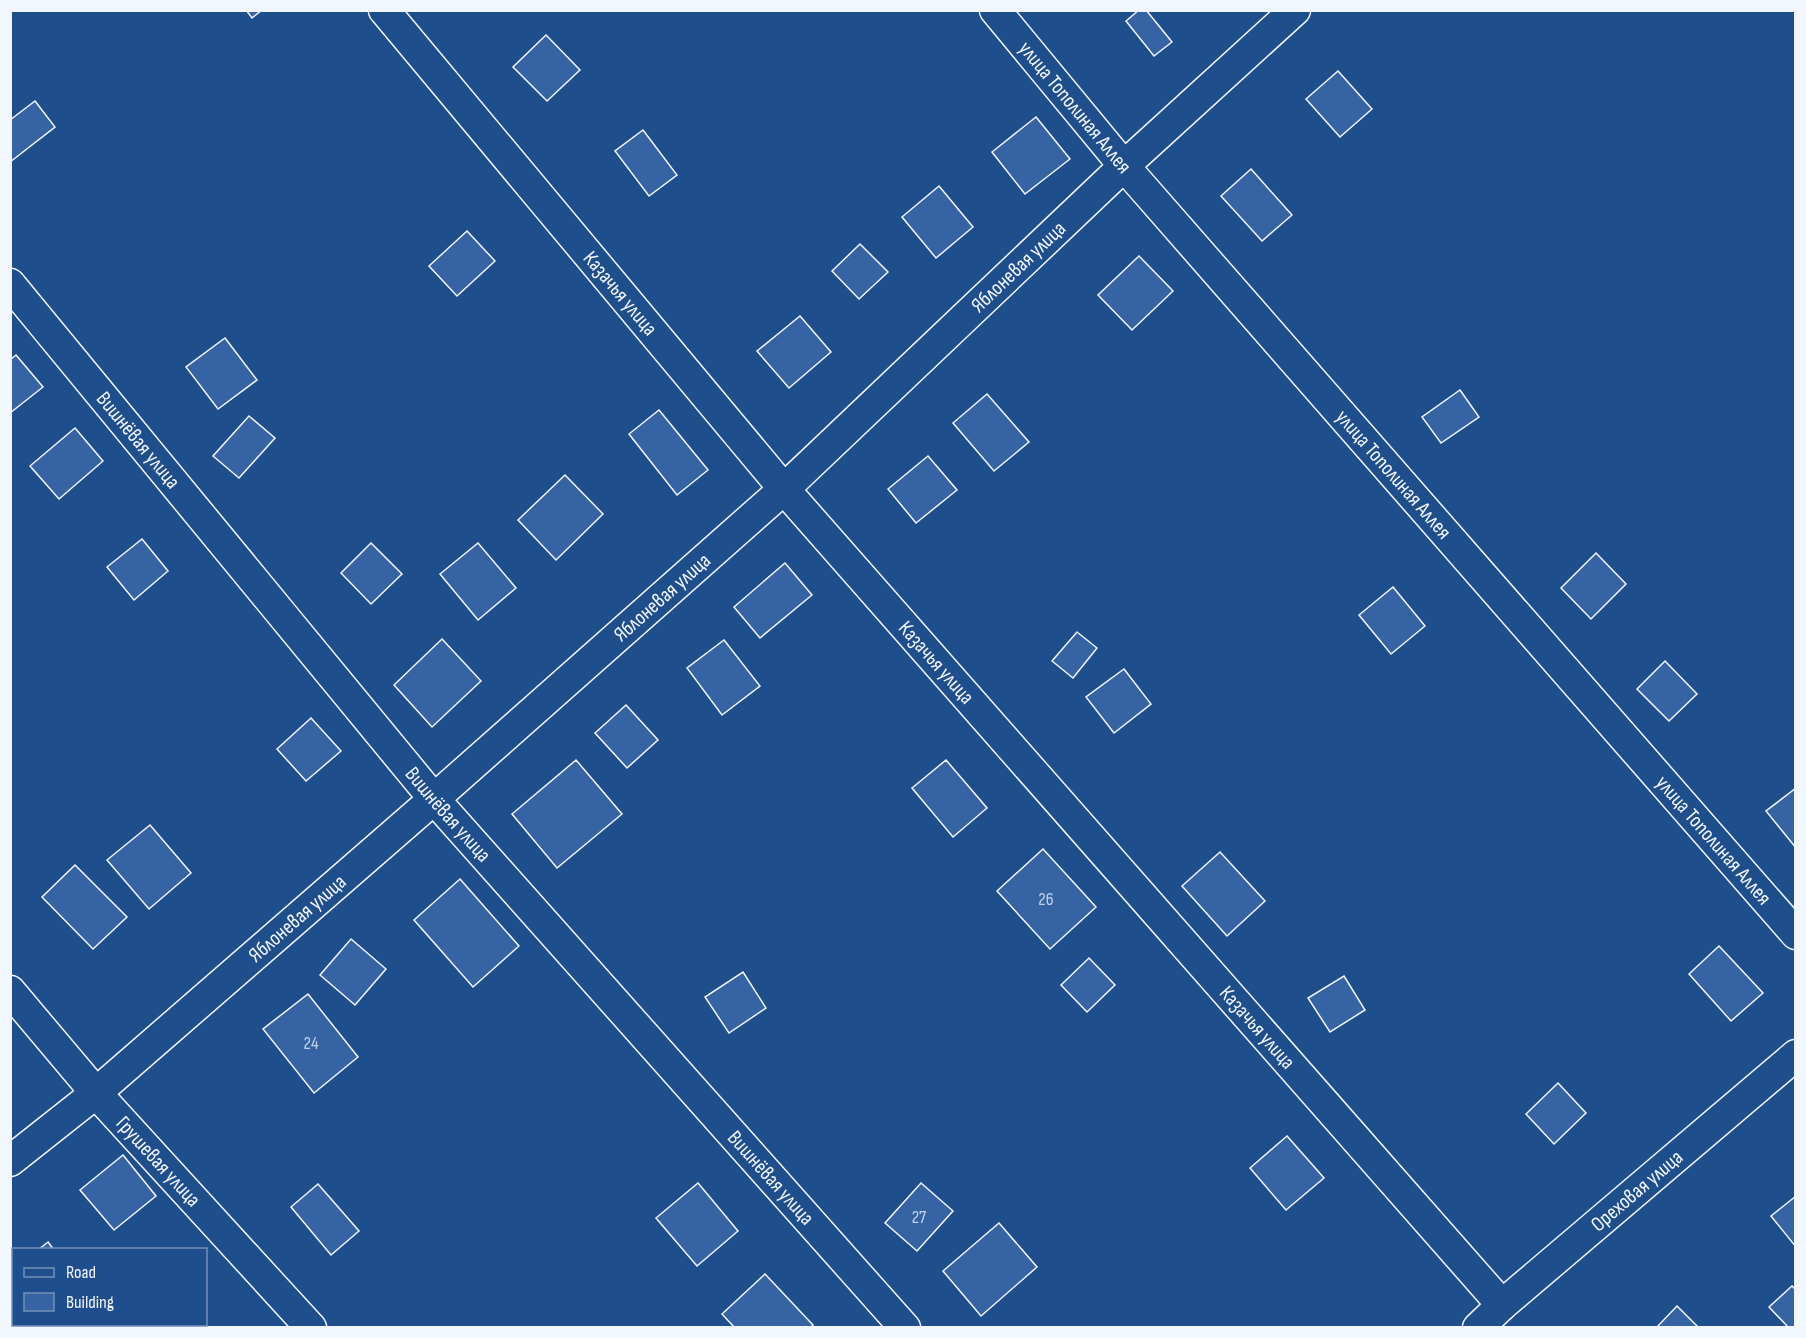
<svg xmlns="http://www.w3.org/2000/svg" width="1806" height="1338" viewBox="0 0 1806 1338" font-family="'Sofia Sans Condensed',sans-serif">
  <rect width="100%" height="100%" fill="#1f4e8c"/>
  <g fill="#3563a3" stroke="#f2f6ff" stroke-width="1.5">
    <polygon points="246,10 262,10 252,18"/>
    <polygon points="1139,10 1146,10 1172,42 1154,56 1126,21"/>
    <polygon points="546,35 580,70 547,101 513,67"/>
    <polygon points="1338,71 1372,109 1340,137 1306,99"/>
    <polygon points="35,101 55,127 10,162 10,120"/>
    <polygon points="1036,117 1070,159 1025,194 992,152"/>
    <polygon points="643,130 677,175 649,196 615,151"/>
    <polygon points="1251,169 1292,215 1262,241 1221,196"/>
    <polygon points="939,186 973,227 936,258 902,217"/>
    <polygon points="467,231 495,261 457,296 429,266"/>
    <polygon points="860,244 888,272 859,299 832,271"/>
    <polygon points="1139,256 1173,291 1132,330 1098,295"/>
    <polygon points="800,316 831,352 789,388 757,351"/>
    <polygon points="225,338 257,380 218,409 186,367"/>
    <polygon points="16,355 43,387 10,413 10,360"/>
    <polygon points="1460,390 1479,417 1441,443 1422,417"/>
    <polygon points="987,394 1029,442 994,471 953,423"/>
    <polygon points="659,410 708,470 677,495 629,434"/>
    <polygon points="249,416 275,438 239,478 213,456"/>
    <polygon points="75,428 103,461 59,499 30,466"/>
    <polygon points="928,456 957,490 916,523 888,489"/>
    <polygon points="565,475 603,514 556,560 518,520"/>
    <polygon points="142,539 168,571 134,600 107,567"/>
    <polygon points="371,543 402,574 371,604 341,573"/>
    <polygon points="478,543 516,588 478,620 440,574"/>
    <polygon points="1596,553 1626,584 1591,619 1561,588"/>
    <polygon points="785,563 812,595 760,638 734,607"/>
    <polygon points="1393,587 1425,626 1391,654 1359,615"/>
    <polygon points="1077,632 1097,648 1073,678 1052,661"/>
    <polygon points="442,639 481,681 432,727 394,685"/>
    <polygon points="724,640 760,686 722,715 687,668"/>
    <polygon points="1665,661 1697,694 1669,721 1637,689"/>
    <polygon points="1124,669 1151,704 1114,733 1086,697"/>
    <polygon points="626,705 658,740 627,768 595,733"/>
    <polygon points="311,718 341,751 306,781 277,749"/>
    <polygon points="576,760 622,814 557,868 512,814"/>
    <polygon points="946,760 987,808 953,837 912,788"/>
    <polygon points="1796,788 1796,848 1766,811"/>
    <polygon points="150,825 191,873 149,909 107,860"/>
    <polygon points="1043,849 1096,907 1050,949 997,891"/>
    <polygon points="1220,852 1265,901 1227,936 1182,886"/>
    <polygon points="75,865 127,917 93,949 42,897"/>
    <polygon points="460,879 519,946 473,987 414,920"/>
    <polygon points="351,939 386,969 355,1005 320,975"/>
    <polygon points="1719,946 1763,993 1731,1021 1689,974"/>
    <polygon points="1089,958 1115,985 1087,1012 1061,985"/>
    <polygon points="743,972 766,1008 729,1033 705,997"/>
    <polygon points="1344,976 1365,1010 1330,1032 1308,998"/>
    <polygon points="308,994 358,1057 314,1093 263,1029"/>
    <polygon points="1558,1083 1586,1113 1554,1144 1526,1114"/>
    <polygon points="1287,1136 1324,1178 1286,1210 1250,1168"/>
    <polygon points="123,1155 156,1196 114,1230 80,1190"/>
    <polygon points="698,1183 738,1231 697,1266 656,1218"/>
    <polygon points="921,1183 953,1211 917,1251 885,1223"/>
    <polygon points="318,1184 359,1231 331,1255 291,1207"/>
    <polygon points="1796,1196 1796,1247 1771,1216"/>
    <polygon points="999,1223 1037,1267 981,1316 943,1271"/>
    <polygon points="48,1242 54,1250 38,1250"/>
    <polygon points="765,1274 813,1325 810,1328 735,1328 722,1314"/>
    <polygon points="1792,1286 1796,1290 1796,1328 1789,1328 1769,1307"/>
    <polygon points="1677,1306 1699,1328 1656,1328"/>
  </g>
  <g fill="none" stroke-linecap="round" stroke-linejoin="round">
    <g stroke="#f2f6ff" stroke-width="33">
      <g id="minor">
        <path id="s1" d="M384 10 784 489 1502 1305"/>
        <path id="s2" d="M995 10 1124 166 1796 934"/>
        <path id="s3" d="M10 284 434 799 905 1328"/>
        <path id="s4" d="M10 991 96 1093 311 1328"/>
        <path id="s5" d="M10 1161 96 1093 434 799 784 489 1124 166 1295 10"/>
        <path id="s6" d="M1478 1328 1502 1305 1796 1055"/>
      </g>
    </g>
    <use href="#minor" stroke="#1f4e8c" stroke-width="30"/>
  </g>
  <g text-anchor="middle" stroke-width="4.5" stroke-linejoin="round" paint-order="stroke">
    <g font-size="18" fill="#c3d1e8">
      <text x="1046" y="905">26</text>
      <text x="311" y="1049">24</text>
      <text x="919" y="1223">27</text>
    </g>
    <g font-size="21" fill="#f2f6ff" stroke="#1f4e8c">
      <text dy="7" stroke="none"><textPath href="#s2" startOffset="126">улица Тополиная Аллея</textPath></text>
      <text dy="7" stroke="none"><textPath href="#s5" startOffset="1348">Яблоневая улица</textPath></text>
      <text dy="7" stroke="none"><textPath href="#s1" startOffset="369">Казачья улица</textPath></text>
      <text dy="7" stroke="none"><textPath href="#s3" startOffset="202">Вишнёвая улица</textPath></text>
      <text dy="7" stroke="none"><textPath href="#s2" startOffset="612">улица Тополиная Аллея</textPath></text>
      <text dy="7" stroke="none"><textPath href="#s5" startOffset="862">Яблоневая улица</textPath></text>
      <text dy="7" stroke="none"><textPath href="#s1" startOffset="855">Казачья улица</textPath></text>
      <text dy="7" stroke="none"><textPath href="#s3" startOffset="688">Вишнёвая улица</textPath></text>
      <text dy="7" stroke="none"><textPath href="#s2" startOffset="1098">улица Тополиная Аллея</textPath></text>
      <text dy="7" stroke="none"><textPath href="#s5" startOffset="376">Яблоневая улица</textPath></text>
      <text dy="7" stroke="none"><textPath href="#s1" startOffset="1341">Казачья улица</textPath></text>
      <text dy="7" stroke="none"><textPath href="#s4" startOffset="226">Грушевая улица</textPath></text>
      <text dy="7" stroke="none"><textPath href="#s3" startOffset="1174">Вишнёвая улица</textPath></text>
      <text dy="7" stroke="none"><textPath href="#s6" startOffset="210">Ореховая улица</textPath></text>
    </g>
  </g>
  <rect width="1806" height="1338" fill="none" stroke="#f2f6ff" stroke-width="24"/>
  <rect x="12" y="1248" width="195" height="78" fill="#1f4e8c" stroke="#7391ba" stroke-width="1.5"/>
  <rect x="24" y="1268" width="30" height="9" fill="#1f4e8c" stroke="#7391ba" stroke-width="1.5"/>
  <text x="66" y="1278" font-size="18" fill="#f2f6ff">Road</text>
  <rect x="24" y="1293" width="30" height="18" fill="#3563a3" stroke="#7391ba" stroke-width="1.5"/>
  <text x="66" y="1308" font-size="18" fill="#f2f6ff">Building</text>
</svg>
